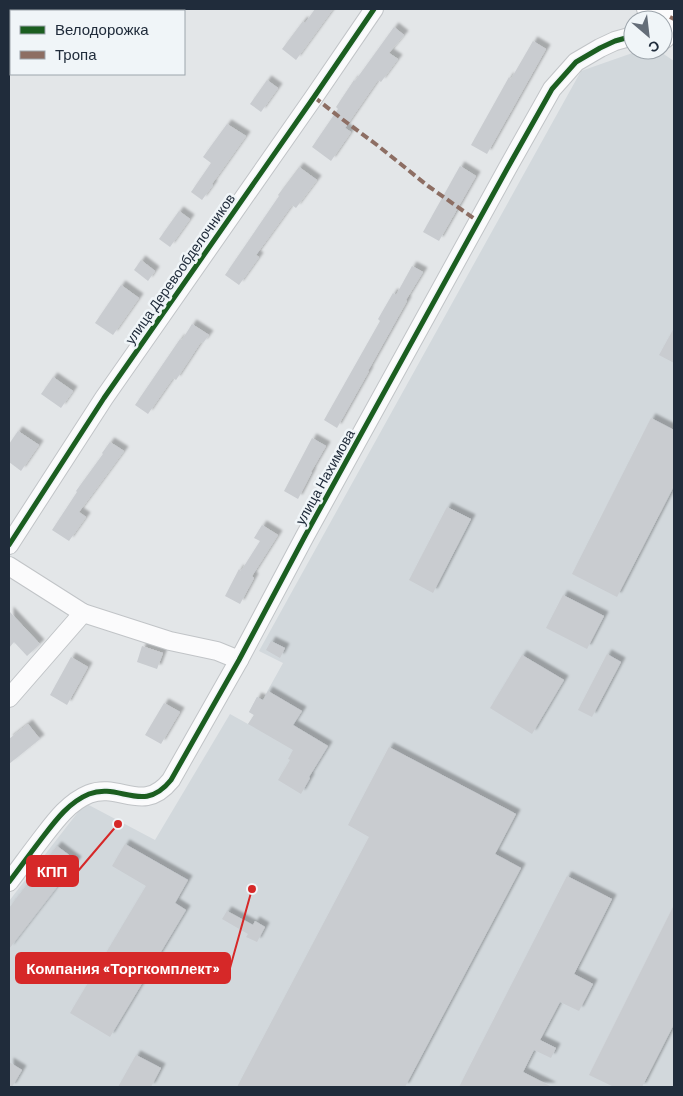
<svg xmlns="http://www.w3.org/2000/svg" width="683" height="1096" viewBox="0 0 683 1096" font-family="Barlow,sans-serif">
  <defs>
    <filter id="shadow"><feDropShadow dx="4.5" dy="-4.5" stdDeviation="1" flood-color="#0004"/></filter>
  </defs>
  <rect width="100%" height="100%" fill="#e3e6e8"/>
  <polygon fill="#d2d8dc" points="641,50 654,50 662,53 674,61 674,1087 9,1087 9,901 85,803 155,840 230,714 248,724 254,715 249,712 257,697 263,699 283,663 259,651 581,71"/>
  <g fill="#c9ccd0" filter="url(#shadow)">
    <polygon points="315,9 333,9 296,60 282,49 303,21 305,23"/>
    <polygon points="394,27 404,35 389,53 398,59 381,82 378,80 345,128 351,132 331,161 312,147 338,109 336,107 354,80 355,81"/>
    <polygon points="533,41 546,49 487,154 471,145 509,77 511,79"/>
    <polygon points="267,80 278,88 261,112 250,104"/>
    <polygon points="227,124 246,136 212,184 213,185 202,200 191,192 211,163 203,157"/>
    <polygon points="460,166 476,176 439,241 423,232"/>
    <polygon points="299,167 317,180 296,208 292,205 256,255 259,257 239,285 225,275 279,196 278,195"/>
    <polygon points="179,211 190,219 170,247 159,239"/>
    <polygon points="141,260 155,271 148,281 134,270"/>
    <polygon points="412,266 423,272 406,300 407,301 368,371 369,371 337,428 324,420 380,321 378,319 393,293 396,295"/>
    <polygon points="121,285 139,298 113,335 95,323"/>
    <polygon points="192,324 209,335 203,343 201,342 176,380 173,378 148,414 135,405 180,339 182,340"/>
    <polygon points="674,328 674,363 659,355"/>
    <polygon points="53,377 73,391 61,408 41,394"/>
    <polygon points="651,418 674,430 674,486 617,597 572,574"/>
    <polygon points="18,431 39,445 21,471 9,462 9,444"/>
    <polygon points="312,438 326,446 311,472 312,472 298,499 284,491"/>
    <polygon points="110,442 124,451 79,512 86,517 69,541 52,530 77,492 76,491 103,454 102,453"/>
    <polygon points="447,507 471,519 433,593 409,580"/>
    <polygon points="262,525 278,535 252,576 254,578 240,604 225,596 239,569 241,571 260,541 254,538"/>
    <polygon points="563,595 604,616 587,649 546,628"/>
    <polygon points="9,611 40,644 27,656 14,642 9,648"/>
    <polygon points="271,641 285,648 280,658 266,650"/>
    <polygon points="142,646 163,653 157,669 137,662"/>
    <polygon points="607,654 621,662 592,717 578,710"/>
    <polygon points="522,655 564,680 532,734 490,708"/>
    <polygon points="71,657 88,667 67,705 50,695"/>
    <polygon points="268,691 302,711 293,725 328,746 309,777 310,778 301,794 278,780 290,760 288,759 293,750 248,724 254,715 249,712 257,697 263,700"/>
    <polygon points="164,703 180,712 161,744 145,735"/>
    <polygon points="28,724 40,739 9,764 9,739"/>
    <polygon points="389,747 516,814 495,854 521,868 405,1087 237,1087 369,837 348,825"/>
    <polygon points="125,844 188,880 175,903 186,910 110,1037 70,1013 146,886 112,866"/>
    <polygon points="57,846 77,861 9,949 9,908"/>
    <polygon points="567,876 612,899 574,974 593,984 579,1011 560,1002 540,1040 556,1048 551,1058 534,1050 523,1072 552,1087 459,1087"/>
    <polygon points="674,905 674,1024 642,1087 614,1087 589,1075"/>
    <polygon points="227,911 253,925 255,921 265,927 257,942 246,937 248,934 222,919"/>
    <polygon points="136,1055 161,1068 151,1087 118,1087"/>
    <polygon points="9,1062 22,1070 12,1087 9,1087"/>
  </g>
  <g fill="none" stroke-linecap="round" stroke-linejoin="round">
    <g stroke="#c1c4c7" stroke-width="20">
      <g id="minor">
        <polyline points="646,9 670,17 665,39"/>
        <polyline points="9,545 104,398 314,97 374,9"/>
        <polyline points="9,566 83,613 170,641 217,651 239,660"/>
        <polyline points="9,698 83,613"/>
        <path d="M9 882C19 869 29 855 39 842 53 824 67 803 89 794 120 782 143 815 171 780L239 660 305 536 507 169 552 89 576 62 600 48 615 41 633 36"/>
      </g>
    </g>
    <use href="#minor" stroke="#fbfbfc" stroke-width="18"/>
    <g stroke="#8d6e63" stroke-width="4" stroke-dasharray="8 4" stroke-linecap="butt">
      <polyline points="670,17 674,19"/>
      <polyline points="314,97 342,119 377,145 428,186 479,222"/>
    </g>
    <g stroke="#f0f5f8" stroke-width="8">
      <g id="cycleway">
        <polyline points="9,545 104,398 314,97 374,9"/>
        <path d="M9 882C19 869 29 855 39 842 53 824 67 803 89 794 120 782 143 815 171 780L239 660 305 536 507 169 552 89 576 62 600 48 615 41 633 36"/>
      </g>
    </g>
    <use href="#cycleway" stroke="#1b5e20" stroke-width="5"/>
  </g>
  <g text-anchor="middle" stroke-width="5" stroke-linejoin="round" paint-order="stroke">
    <g font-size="14" fill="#202c3b" stroke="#f0f5f8">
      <text transform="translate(180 269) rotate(-55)" y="5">улица Деревообделочников</text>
      <text transform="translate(325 477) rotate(-61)" y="5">улица Нахимова</text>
    </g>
  </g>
  <path fill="none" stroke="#d62828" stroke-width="2" d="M118 824L78 871M252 889L230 968"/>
  <g fill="#d62828" stroke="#f0f5f8" stroke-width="2">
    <circle cx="118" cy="824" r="5"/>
    <circle cx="252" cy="889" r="5"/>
  </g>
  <g fill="#d62828" stroke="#d62828" stroke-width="2">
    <rect x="27" y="856" width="51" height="30" rx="5"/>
    <rect x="16" y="953" width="214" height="30" rx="5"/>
  </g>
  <g font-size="15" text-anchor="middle" font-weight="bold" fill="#fff">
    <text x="52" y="877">КПП</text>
    <text x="123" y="974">Компания «Торгкомплект»</text>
  </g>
  <rect width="683" height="1096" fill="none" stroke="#202c3b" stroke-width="20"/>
  <rect x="10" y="10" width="175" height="65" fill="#f0f5f8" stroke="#9da5ac"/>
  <rect x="20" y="26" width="25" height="8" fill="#1b5e20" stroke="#9da5ac"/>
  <text x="55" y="35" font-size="15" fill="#202c3b">Велодорожка</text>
  <rect x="20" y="51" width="25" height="8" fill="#8d6e63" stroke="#9da5ac"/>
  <text x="55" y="60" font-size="15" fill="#202c3b">Тропа</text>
  <g transform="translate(648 35) rotate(152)"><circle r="24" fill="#f0f5f8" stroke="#9da5ac"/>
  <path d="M0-4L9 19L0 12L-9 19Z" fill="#646d78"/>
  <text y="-8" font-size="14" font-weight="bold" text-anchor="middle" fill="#202c3b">С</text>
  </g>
</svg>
